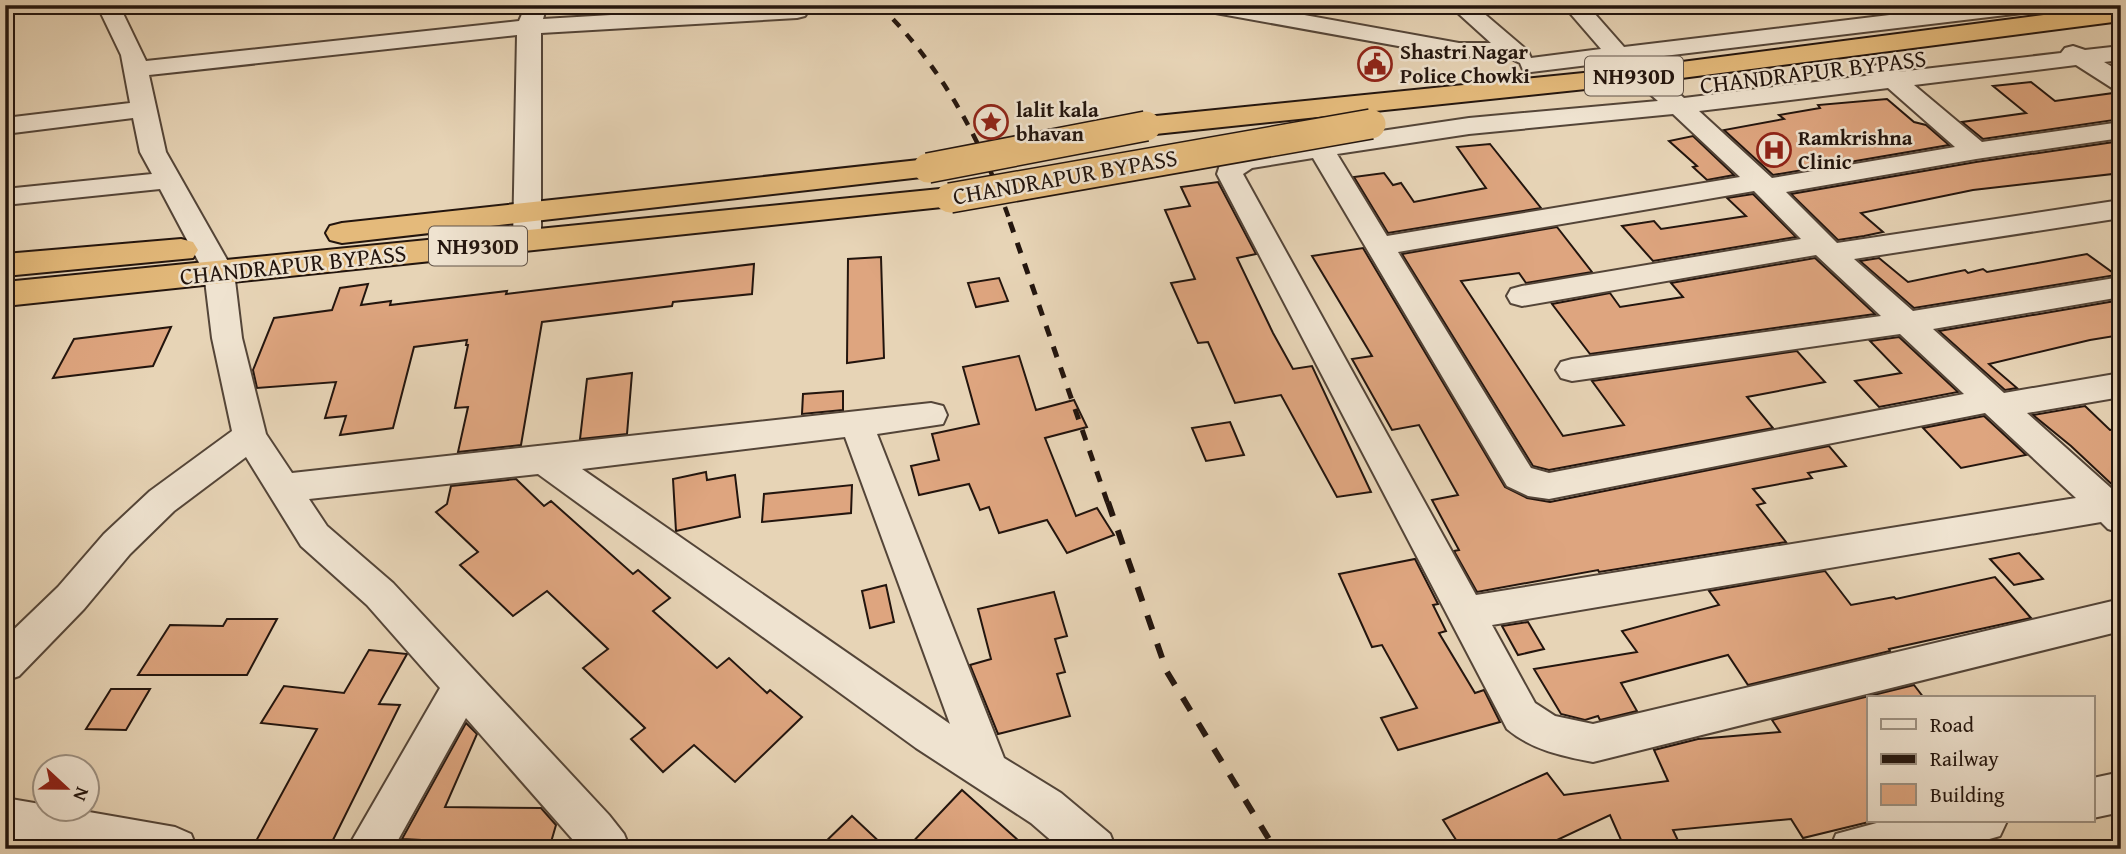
<svg xmlns="http://www.w3.org/2000/svg" width="2126" height="854" viewBox="0 0 2126 854" font-family="'Gentium Book Plus',serif">
  <rect width="100%" height="100%" fill="#e7d4b6"/>
  <filter id="stains"><feTurbulence type="fractalNoise" baseFrequency=".00286" numOctaves="4"/><feColorMatrix values="0 0 0 0 .2 0 0 0 0 .09 0 0 0 0 .02 0 0 0 .5 -.17"/></filter>
  <radialGradient id="worn" r=".72"><stop offset=".6" stop-color="#630" stop-opacity="0"/><stop offset="1" stop-color="#630" stop-opacity=".3"/></radialGradient>
  <g fill="#dea57f" stroke="#23150e" stroke-width="2">
    <polygon points="2031,82 2055,101 2121,92 2121,119 1983,139 1962,122 2026,113 1993,86"/>
    <polygon points="1887,99 1914,122 1926,125 1949,145 1773,175 1724,130 1784,119 1779,115 1820,108 1818,105"/>
    <polygon points="1693,136 1734,175 1707,180 1693,167 1697,166 1669,141"/>
    <polygon points="2121,141 2121,173 1973,190 1861,213 1883,232 1864,236 1838,240 1791,194 1976,162"/>
    <polygon points="1490,144 1541,208 1388,233 1354,177 1384,173 1393,185 1401,183 1414,202 1486,188 1457,147"/>
    <polygon points="1218,182 1256,254 1237,258 1273,333 1293,369 1312,366 1371,492 1337,497 1281,395 1235,403 1208,342 1198,343 1171,283 1195,279 1165,210 1190,206 1181,187"/>
    <polygon points="1753,194 1796,237 1653,261 1622,226 1654,221 1661,229 1746,216 1727,198"/>
    <polygon points="1557,227 1592,272 1526,283 1519,273 1461,281 1563,436 1624,425 1592,381 1797,351 1825,382 1747,397 1773,428 1549,470 1533,466 1402,254"/>
    <polygon points="1363,248 1505,487 1527,498 1550,502 1829,446 1846,466 1808,473 1812,478 1753,489 1765,503 1757,505 1786,542 1599,572 1598,570 1477,592 1454,551 1459,550 1432,500 1458,495 1419,425 1392,430 1352,359 1372,356 1312,256"/>
    <polygon points="2087,254 2116,275 1914,308 1860,261 1879,258 1908,282 1965,270 1968,273 1983,269 1987,272"/>
    <polygon points="881,257 884,358 847,363 848,259"/>
    <polygon points="1815,258 1875,314 1590,354 1552,304 1610,293 1620,307 1683,297 1671,283"/>
    <polygon points="754,264 752,294 673,302 672,306 542,322 521,445 458,452 468,407 455,408 468,345 466,345 467,340 414,347 393,428 340,435 346,416 325,418 336,382 257,388 253,370 274,318 332,310 340,288 368,284 361,305 391,301 390,305 507,291 506,294"/>
    <polygon points="999,278 1008,301 976,307 968,283"/>
    <polygon points="2121,300 2121,335 2090,340 1989,364 2017,388 2005,390 1939,331"/>
    <polygon points="171,327 153,366 53,378 74,339"/>
    <polygon points="1899,337 1958,392 1879,407 1855,381 1901,373 1870,341"/>
    <polygon points="1019,356 1036,410 1074,400 1087,427 1045,438 1076,516 1097,508 1114,535 1067,553 1047,520 999,533 989,507 980,510 969,484 919,495 911,466 939,460 932,434 979,424 963,367"/>
    <polygon points="632,373 627,434 580,439 587,379"/>
    <polygon points="843,391 843,410 802,414 803,394"/>
    <polygon points="2085,406 2110,430 2121,428 2121,493 2071,446 2033,415"/>
    <polygon points="1984,416 2026,455 1961,468 1923,428"/>
    <polygon points="1230,422 1244,455 1206,461 1192,428"/>
    <polygon points="706,472 707,480 735,475 740,517 676,531 673,479"/>
    <polygon points="516,479 544,506 551,501 633,574 638,570 670,598 653,611 717,668 729,658 767,693 770,690 802,717 735,782 694,745 663,772 631,739 645,728 583,668 608,649 547,591 513,616 460,565 478,552 436,512 447,504 451,486"/>
    <polygon points="852,485 851,513 762,522 764,494"/>
    <polygon points="2019,553 2043,579 2014,585 1990,559"/>
    <polygon points="1415,559 1438,604 1433,605 1446,631 1439,633 1475,693 1484,690 1500,722 1398,750 1381,718 1417,708 1382,645 1372,647 1339,574"/>
    <polygon points="1825,571 1851,605 1894,597 1896,599 1995,577 2031,618 1889,649 1890,651 1748,685 1728,655 1621,683 1637,711 1600,720 1598,716 1585,720 1561,714 1534,669 1637,652 1622,631 1719,605 1709,591"/>
    <polygon points="886,585 894,622 870,628 862,591"/>
    <polygon points="1054,592 1067,636 1055,639 1065,672 1057,674 1070,716 998,734 970,665 991,659 978,609"/>
    <polygon points="227,619 277,619 247,675 138,675 170,625 223,626"/>
    <polygon points="1528,622 1544,649 1518,655 1502,626"/>
    <polygon points="369,650 407,654 379,704 400,705 330,846 256,841 317,729 261,723 284,686 344,693"/>
    <polygon points="1914,685 1924,698 1869,698 1869,822 1803,838 1791,819 1673,830 1682,849 1625,849 1610,815 1538,849 1462,849 1443,820 1547,773 1564,795 1668,781 1654,750 1698,739 1780,732 1772,720"/>
    <polygon points="111,689 150,689 126,730 86,729"/>
    <polygon points="466,723 477,734 445,807 541,808 556,825 549,849 436,849 440,841 402,839"/>
    <polygon points="962,790 1028,849 906,849"/>
    <polygon points="852,816 887,849 818,849"/>
  </g>
  <g fill="none" stroke-linecap="round" stroke-linejoin="round">
    <g stroke="#544538" stroke-width="4">
      <g id="street">
        <path d="M97 5H119L146 61 519 21 526 5H544L546 8 543 19 779 5 805 6 808 11 805 16 797 18 541 33V241L537 247 527 250 517 247 513 241 517 35 149 75 166 152 234 272 242 338 266 434 292 473 931 403 943 406 947 415 943 424 877 434 1004 758 1061 793 1110 834 1116 849H1061L1031 823 916 748 538 474 309 499 327 526 393 583 609 815 624 834 630 849H581L466 718 393 849H347L440 688 367 605 301 546 246 457 174 511 130 554 84 609 19 676 5 681V638L58 587 104 534 150 491 232 431 212 338 204 272 160 189 5 205V189L152 174 140 152 133 118 5 134V118L130 103 121 55ZM845 437 950 724 582 469Z"/>
        <path d="M1199 5H1249L1459 43H1491L1449 5H1474L1528 51 1531 58 1601 49 1563 5H1587L1624 47 1972 5H2042L2039 10 2031 12 1639 59 1684 98 1873 75 1870 71 1873 66C1884 63 1890 65 1898 72L2061 53 2065 48 2073 46 2085 50 2121 46V60L2104 62 2121 72V90L2112 88 2076 65 1914 85 1982 142 2121 122V138L1976 159 1786 192 1837 243 2121 200V218L1854 259 1913 311 2121 277V297L1933 329 2004 393 2121 373V397L2027 413 2121 497V533L2108 529 2101 522 1492 625 1535 703 1555 716 1593 724 2121 599V631L1593 762C1562 756 1532 750 1507 729L1217 174 1221 162 1236 155 1320 140 1469 118 1658 101 1613 62 1531 72 1523 70 1520 63 1505 56 1459 57 1210 12 1202 10ZM1888 88 1955 147 1772 178 1699 111ZM1673 114 1740 177 1387 236 1337 154 1469 134ZM1313 158 1507 486 1528 496 1549 499 1985 413 2076 498 1476 595 1243 174 1252 168ZM1754 191 1801 239 1522 286 1511 289 1507 296 1511 303 1522 306 1816 255 1881 316 1572 359 1561 362 1556 370 1561 378 1572 381 1900 334 1964 394 1549 473 1531 468 1398 252Z"/>
        <polygon points="2121,772 2121,812 2093,818 2093,778"/>
        <polygon points="5,798 46,805 46,808 66,808 175,827 191,834 197,849 54,849 5,840"/>
        <polygon points="1884,821 2007,821 2000,836 1954,849 1830,849 1836,834"/>
      </g>
    </g>
    <g stroke="#23150e" stroke-width="4">
      <g id="highway">
        <polygon points="2121,5 2121,21 1643,83 1146,135 1136,132 1131,126 1136,120 1146,117 1643,67"/>
        <polygon points="928,159 939,161 943,168 939,175 342,243 330,240 326,233 330,226 342,223"/>
        <polygon points="950,188 961,191 966,198 961,205 5,306 5,282"/>
        <polygon points="181,239 193,242 198,250 193,258 5,276 5,254"/>
      </g>
    </g>
    <use href="#street" fill="#efe3d0" fill-rule="evenodd"/>
    <use href="#highway" fill="#e4ba7b" fill-rule="evenodd"/>
    <path stroke="#23150e" stroke-width="4.5" stroke-dasharray="10 10" stroke-linecap="butt" d="M879 5C941 65 983 143 1011 224"/>
    <polyline stroke="#23150e" stroke-width="5" stroke-dasharray="11 11" stroke-linecap="butt" points="1010,222 1108,504"/>
    <polyline stroke="#23150e" stroke-width="6" stroke-dasharray="15 15" stroke-linecap="butt" points="1108,502 1167,672 1275,849"/>
    <g stroke="#23150e" stroke-width="32" stroke-linecap="butt">
      <g id="highway-bridge">
        <polyline points="928,168 1146,126"/>
        <polyline points="950,198 1371,124"/>
      </g>
    </g>
    <use href="#highway-bridge" stroke="#e4ba7b" stroke-width="29"/>
  </g>
  <defs>
    <g id="civic-ring" transform="scale(1.75)"><circle r="9.5" fill="#efe3d0" stroke="#8f2418" stroke-width="1.5"/><path d="M-.6-6.5H3V-4.5H.6V-3L4-1V1h2V6H-6V1h2V-1L-.6-3ZM-1.2 2.5V6h2.4V2.5Z" fill="#8f2418"/></g>
    <g id="sight-ring" transform="scale(1.75)"><circle r="9.5" fill="#efe3d0" stroke="#8f2418" stroke-width="1.5"/><path d="M0-6L1.8-2.2L6-1.7L2.9 1.2L3.7 5.4L0 3.3L-3.7 5.4L-2.9 1.2L-6-1.7L-1.8-2.2Z" fill="#8f2418"/></g>
    <g id="hospital-ring" transform="scale(1.75)"><circle r="9.5" fill="#efe3d0" stroke="#8f2418" stroke-width="1.5"/><path d="M-5-5h3v3.5h4V-5h3V5h-3V1.5h-4V5h-3Z" fill="#8f2418"/></g>
  </defs>
  <g fill-rule="evenodd">
    <use href="#civic-ring" x="1375" y="64"/>
    <use href="#sight-ring" x="991" y="122"/>
    <use href="#hospital-ring" x="1774" y="150"/>
  </g>
  <g text-anchor="middle" stroke-width="5" stroke-linejoin="round" paint-order="stroke">
    <g font-size="21" font-weight="bold" fill="#23150e" stroke="#efe3d0" text-anchor="start">
      <text x="1400" y="59">Shastri Nagar<tspan x="1400" dy="24">Police Chowki</tspan></text>
      <text x="1016" y="117">lalit kala<tspan x="1016" dy="24">bhavan</tspan></text>
      <text x="1798" y="145">Ramkrishna<tspan x="1798" dy="24">Clinic</tspan></text>
    </g>
    <g fill="#efe3d0" stroke="#605348" stroke-width="2">
      <rect x="1585" y="56.5" width="98" height="39" rx="5"/>
      <rect x="429" y="226.5" width="98" height="39" rx="5"/>
    </g>
    <g font-size="23" font-weight="bold" fill="#23150e">
      <text x="1634" y="84">NH930D</text>
      <text x="478" y="254">NH930D</text>
    </g>
    <g font-size="24" fill="#23150e" stroke="#efe3d0">
      <text transform="translate(1813 72) rotate(-7)" y="8">CHANDRAPUR BYPASS</text>
      <text transform="translate(1065 177) rotate(-10)" y="8">CHANDRAPUR BYPASS</text>
      <text transform="translate(293 265) rotate(-6)" y="8">CHANDRAPUR BYPASS</text>
    </g>
  </g>
  <rect width="2126" height="854" fill="none" stroke="#e7d4b6" stroke-width="28"/>
  <rect x="7" y="7" width="2112" height="840" fill="none" stroke="#23150e" stroke-width="3.5"/>
  <rect x="14" y="14" width="2098" height="826" fill="none" stroke="#23150e" stroke-width="2"/>
  <rect x="1867" y="696" width="228" height="126" fill="#efe3d0" stroke="#9d9182" stroke-width="2"/>
  <rect x="1881" y="719" width="35" height="10" fill="#efe3d0" stroke="#9d9182" stroke-width="2"/>
  <text x="1930" y="732" font-size="21" fill="#23150e">Road</text>
  <rect x="1881" y="754" width="35" height="10" fill="#23150e" stroke="#9d9182" stroke-width="2"/>
  <text x="1930" y="766" font-size="21" fill="#23150e">Railway</text>
  <rect x="1881" y="784" width="35" height="21" fill="#dea57f" stroke="#9d9182" stroke-width="2"/>
  <text x="1930" y="802" font-size="21" fill="#23150e">Building</text>
  <g transform="translate(66 788) rotate(112)"><circle r="33" fill="#efe3d0" stroke="#9d9182" stroke-width="2"/>
  <path d="M0-5L12 26L0 18L-12 26Z" fill="#8f2418"/>
  <text y="-10" font-size="19" font-weight="bold" text-anchor="middle" fill="#23150e">N</text>
  </g>
  <rect width="100%" height="100%" filter="url(#stains)"/>
  <rect width="100%" height="100%" fill="url(#worn)"/>
</svg>
